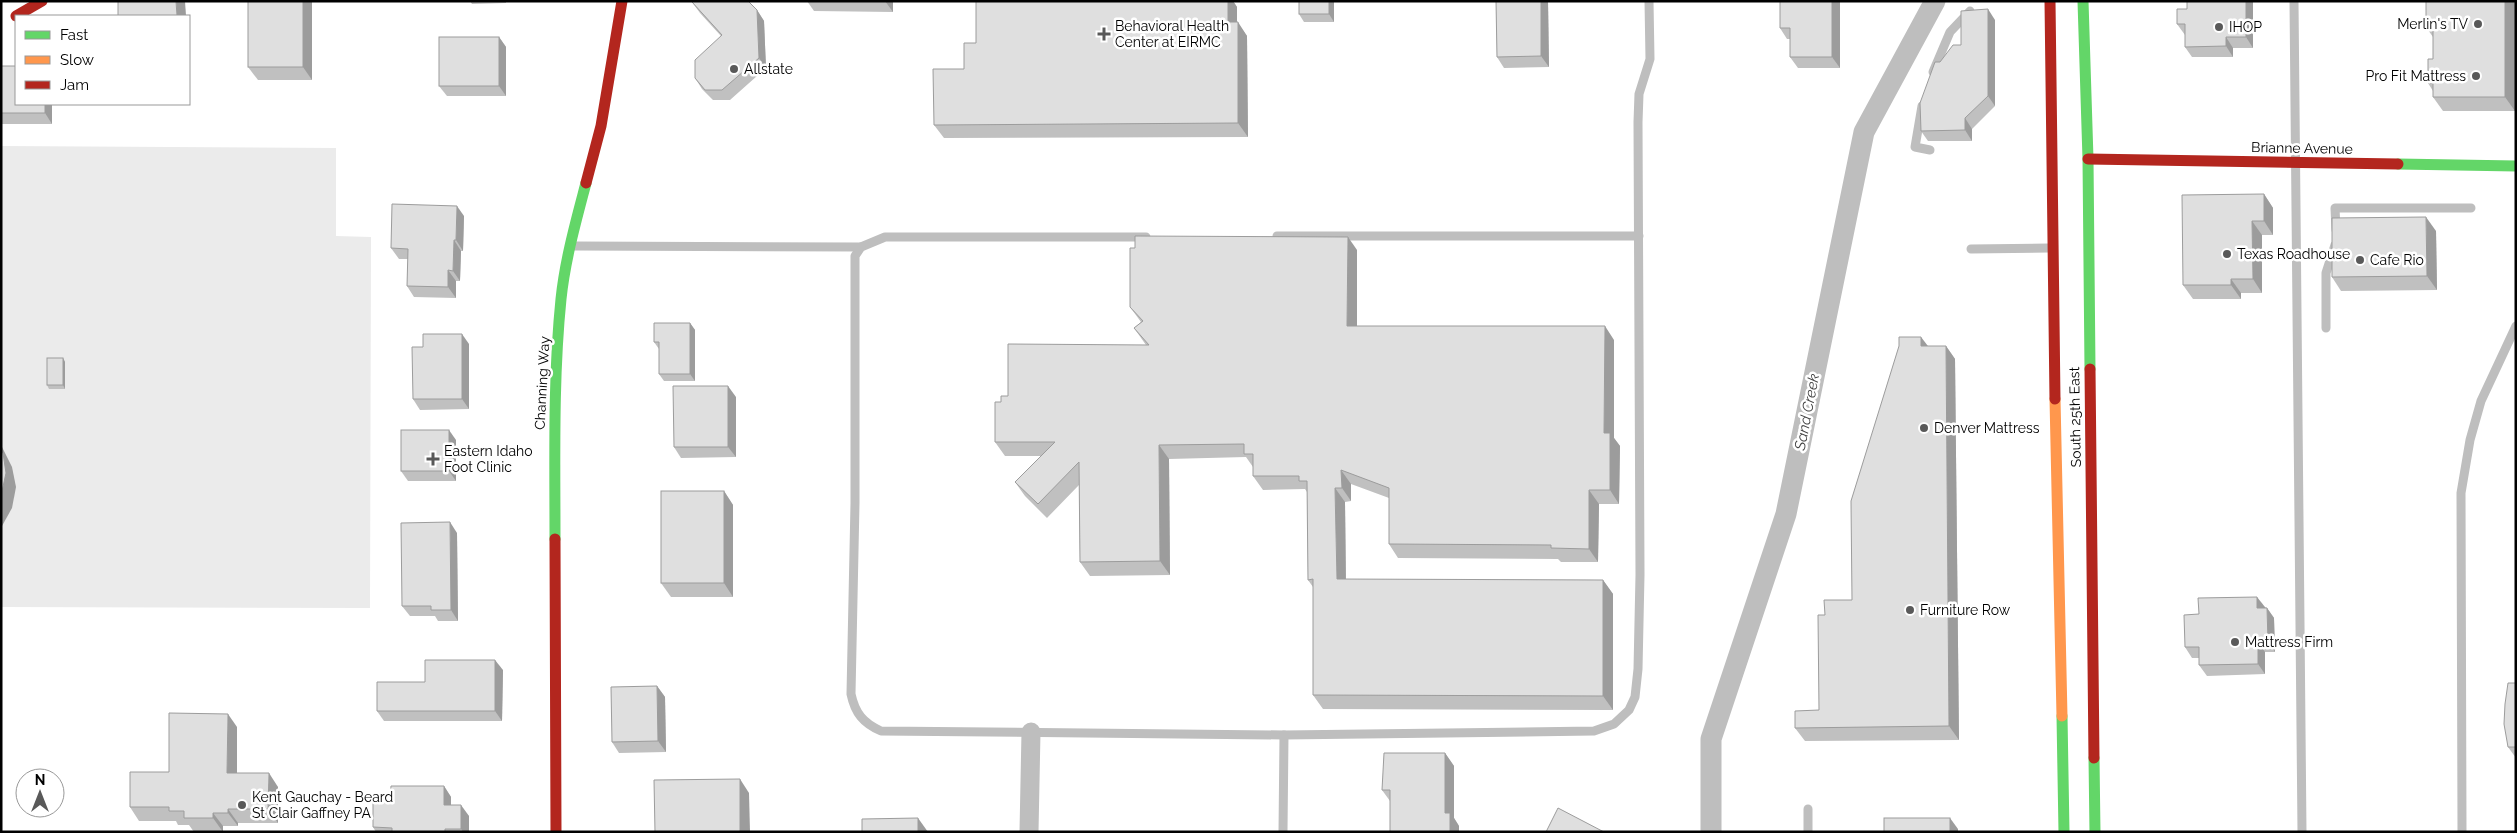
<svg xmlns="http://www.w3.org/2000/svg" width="2517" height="833" viewBox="0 0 2517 833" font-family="Raleway,sans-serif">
  <rect width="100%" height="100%" fill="#fff"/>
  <polygon fill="#ebebeb" points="1,146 336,148 336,236 371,237 370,608 1,607"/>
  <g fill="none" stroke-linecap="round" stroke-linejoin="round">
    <polyline stroke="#bebebe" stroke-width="21" points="1711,832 1711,739 1786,514 1864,132 1935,1"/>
    <g stroke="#bebebe" stroke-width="9">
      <polyline points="2294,1 2302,832"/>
      <polyline points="1933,72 1950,32 1970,11"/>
      <polyline points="1922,106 1915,147 1930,150"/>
      <polyline points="2336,230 2335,208 2471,208"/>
      <polyline points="1277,236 1639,236"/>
      <path d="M1146 237H885L861 247 855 256V503L851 694C855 713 863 723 881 731L1284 735 1594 731 1614 724 1629 710 1635 697 1638 669 1640 575 1638 122 1639 94 1650 59 1649 1"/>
      <polyline points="574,246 861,247"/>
      <polyline points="1971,249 2049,248"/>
      <polyline points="2326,328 2326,273 2335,245"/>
      <polyline points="1808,809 1808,832"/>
      <polyline points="1283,832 1284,735"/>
      <polyline points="2462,832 2461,493 2470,440 2481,401 2516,326"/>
    </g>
    <polyline stroke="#bebebe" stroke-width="19" points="1029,832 1031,732"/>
    <g stroke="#63d668" stroke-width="11">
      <polyline points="2083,1 2088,159 2090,369"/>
      <polyline points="2398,164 2516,166"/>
      <path d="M555 539C555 459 553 378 561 299 565 260 576 221 586 183"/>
      <polyline points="2062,716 2064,832"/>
      <polyline points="2094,758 2095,832"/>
    </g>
    <polyline stroke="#ff974d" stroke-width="11" points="2055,399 2062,716"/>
    <g stroke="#b3261e" stroke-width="11">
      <polyline points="2050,1 2055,399"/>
      <polyline points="16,16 42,1"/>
      <polyline points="2088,159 2398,164"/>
      <polyline points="586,183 601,126 622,1"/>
      <polyline points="2090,369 2094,758"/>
      <polyline points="555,539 556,832"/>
    </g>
  </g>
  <g fill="#c0c0c0">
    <polygon points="312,1 312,80 258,80 248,67"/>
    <polygon points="470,1 506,1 506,3 472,4"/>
    <polygon points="807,1 893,1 893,12 814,11"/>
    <polygon points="976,1 1233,1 1237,7 1237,22 1247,36 1248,137 944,138 934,125 964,69 976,43"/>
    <polygon points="1334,1 1334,22 1304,22 1299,14"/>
    <polygon points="1496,1 1548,1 1549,67 1504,68 1497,57"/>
    <polygon points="1780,1 1840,1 1840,68 1798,68 1790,57 1790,39 1787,39 1780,28"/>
    <polygon points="2187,1 2253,1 2253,48 2233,48 2233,57 2192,57 2185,47 2185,35 2177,24 2187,9"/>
    <polygon points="2426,1 2515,1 2515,111 2443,111 2433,97 2433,91 2428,83 2433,59 2433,37 2426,27"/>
    <polygon points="692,2 757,10 764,21 766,68 730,100 713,100 702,89 695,78 721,36 700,13"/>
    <polygon points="1995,20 1995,106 1972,129 1972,141 1928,141 1921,131 1940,62"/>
    <polygon points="499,37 506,47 506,96 447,96 439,86"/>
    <polygon points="1,66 16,104 52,104 52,124 1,124"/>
    <polygon points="2264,194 2273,208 2273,235 2262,235 2262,293 2241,293 2241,299 2193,299 2183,285"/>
    <polygon points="464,216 463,251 461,251 460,281 456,281 456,298 414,297 407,286 408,259 399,259 391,248"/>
    <polygon points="2436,231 2437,290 2341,291 2332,277"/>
    <polygon points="1357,250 1357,326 1614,340 1614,438 1620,446 1619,504 1599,504 1598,562 1561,562 1558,559 1398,558 1389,544 1389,498 1351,484 1351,501 1345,502 1346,579 1603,580 1613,594 1613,710 1323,709 1313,695 1313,587 1308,580 1307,492 1305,489 1263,490 1253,476 1253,467 1246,457 1169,459 1170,575 1090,576 1080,562 1079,485 1047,518 1025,496 1015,482 1042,456 1005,456 995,442 1001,402 1008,396 1146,345 1134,328 1141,322 1130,307"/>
    <polygon points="690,323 695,330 695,381 664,381 659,374 659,349 654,342"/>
    <polygon points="469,344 469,409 420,410 413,399 423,347"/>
    <polygon points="1928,346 1946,346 1955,359 1959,740 1805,741 1795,728 1819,710 1825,615 1852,600"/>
    <polygon points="63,358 65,362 65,389 49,389 47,385"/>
    <polygon points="736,397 736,457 681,458 674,447"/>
    <polygon points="456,440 456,481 408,481 401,471"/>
    <polygon points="724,491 733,505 733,597 671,597 661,583"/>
    <polygon points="457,533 458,621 438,621 435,616 410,616 402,606"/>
    <polygon points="2265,607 2267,608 2274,618 2275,652 2265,652 2265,674 2207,676 2199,665 2199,658 2192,658 2185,647 2199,614"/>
    <polygon points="503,670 502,721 384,721 377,711 425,682"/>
    <polygon points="2516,683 2516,758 2508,747"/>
    <polygon points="657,686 665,697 666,752 619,753 612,742"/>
    <polygon points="237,727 237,773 278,787 278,823 238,823 238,826 223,826 223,832 194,832 189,825 178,825 176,821 139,821 130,807 169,772"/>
    <polygon points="1445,753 1454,766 1454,818 1459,826 1390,801 1382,790"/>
    <polygon points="444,786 451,797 451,805 469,816 469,832 376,832 373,827"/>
  </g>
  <g fill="#9c9c9c">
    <polygon points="176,1 185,1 186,16 177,16"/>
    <polygon points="303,1 312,1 312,80 303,67"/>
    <polygon points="885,1 893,1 893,12"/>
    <polygon points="1228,1 1233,1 1237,7 1237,36 1228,22"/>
    <polygon points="1329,1 1334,1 1334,22 1329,14"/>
    <polygon points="1541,1 1548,1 1549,67 1541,56"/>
    <polygon points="1832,1 1840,1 1840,68 1832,57"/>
    <polygon points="2246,1 2253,1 2253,48 2246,37"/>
    <polygon points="2505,1 2515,1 2515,111 2505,97"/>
    <polygon points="1988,9 1995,20 1995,106 1988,96"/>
    <polygon points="757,10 764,21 766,68 759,58"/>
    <polygon points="1238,22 1247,36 1248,137 1238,123"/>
    <polygon points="499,37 506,47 506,96 499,86"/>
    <polygon points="2226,37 2233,48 2233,57 2226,46"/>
    <polygon points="45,104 52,104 52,124 45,113"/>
    <polygon points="1965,118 1972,129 1972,141 1965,130"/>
    <polygon points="2264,194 2273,208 2273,235 2264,221"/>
    <polygon points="457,206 464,216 463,251 456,240"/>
    <polygon points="2426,217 2436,231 2437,290 2427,276"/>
    <polygon points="2252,221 2262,235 2262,293 2253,279"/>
    <polygon points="1348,237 1357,250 1357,340 1347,326"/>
    <polygon points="454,240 461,251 460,281 453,271"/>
    <polygon points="448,270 456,281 456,298 448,287"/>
    <polygon points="2231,279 2241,293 2241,299 2231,285"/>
    <polygon points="690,323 695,330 695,381 690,374"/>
    <polygon points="1605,326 1614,340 1614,438 1620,446 1619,504 1610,490 1604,433"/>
    <polygon points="462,334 469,344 469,409 462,399"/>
    <polygon points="1921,337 1931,350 1921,346"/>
    <polygon points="1946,346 1955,359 1959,740 1949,726"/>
    <polygon points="63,358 65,362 65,389 63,385"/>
    <polygon points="728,386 736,397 736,457 728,447"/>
    <polygon points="449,430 456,440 456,481 449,471"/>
    <polygon points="1,445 12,467 16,487 12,508 2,526 1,524"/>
    <polygon points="1159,445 1169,459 1170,575 1160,561"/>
    <polygon points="1341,470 1351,484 1351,501 1342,488"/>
    <polygon points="1335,488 1345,502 1346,593 1337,579"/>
    <polygon points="1589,490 1599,504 1598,562 1589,549"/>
    <polygon points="724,491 733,505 733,597 724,583"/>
    <polygon points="450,522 457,533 458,621 451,610"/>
    <polygon points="1603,580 1613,594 1613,710 1603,696"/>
    <polygon points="2257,597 2265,607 2265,618 2257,608"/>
    <polygon points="2267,608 2274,618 2275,652 2268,641"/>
    <polygon points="2258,642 2265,652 2265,674 2258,664"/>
    <polygon points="495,660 503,670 502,721 495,711"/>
    <polygon points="657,686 665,697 666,752 658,741"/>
    <polygon points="228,714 237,727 237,786 227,773"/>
    <polygon points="1445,753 1454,766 1454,818 1459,826 1459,832 1450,832 1445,813"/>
    <polygon points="269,773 278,787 278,823 268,809"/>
    <polygon points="740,779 749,793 750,832 740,832"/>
    <polygon points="444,786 451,797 451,816 444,805"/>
    <polygon points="461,805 469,816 469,832 463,832 461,829"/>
    <polygon points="228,809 238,823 238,826 228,813"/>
    <polygon points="213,813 223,826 223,832 213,818"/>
    <polygon points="918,818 928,832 918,832"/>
    <polygon points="1950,818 1958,829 1958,832 1950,832"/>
  </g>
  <g fill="#dfdfdf" stroke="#9c9c9c">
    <polygon points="118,1 176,1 177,16 118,16"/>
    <rect x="248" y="1" width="55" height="66"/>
    <polygon points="692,1 748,1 757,10 759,58 722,90 705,90 695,78 695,60 722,35 692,2"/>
    <polygon points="976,1 1228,1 1228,22 1238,22 1238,123 934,125 933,69 964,69 964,43 976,43"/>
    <rect x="1299" y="1" width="30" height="13"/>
    <polygon points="1496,1 1541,1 1541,56 1497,57"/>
    <polygon points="1780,1 1832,1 1832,57 1790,57 1790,28 1780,28"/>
    <polygon points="2187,1 2246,1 2246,37 2226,37 2226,46 2185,47 2185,24 2177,24 2177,9 2187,9"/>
    <polygon points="2426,1 2505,1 2505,97 2433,97 2433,83 2428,83 2428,59 2433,59 2433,27 2426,27"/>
    <polygon points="1988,9 1988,96 1965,118 1965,130 1921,131 1920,103 1935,62 1940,62 1953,45 1961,45 1961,11"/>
    <rect x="439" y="37" width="60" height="49"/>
    <polygon points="1,66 16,66 16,104 45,104 45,113 1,113"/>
    <polygon points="2264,194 2264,221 2252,221 2253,279 2231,279 2231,285 2183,285 2182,195"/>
    <polygon points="392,204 457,206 456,240 454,240 453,271 448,270 448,287 407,286 408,249 391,248"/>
    <polygon points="2426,217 2427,276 2332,277 2332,218"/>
    <polygon points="1135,236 1348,237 1347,326 1605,326 1604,433 1610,433 1610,490 1589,490 1589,549 1551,548 1551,545 1389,544 1389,488 1341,470 1342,488 1335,488 1337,579 1603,580 1603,696 1313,695 1313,579 1308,580 1307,481 1299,481 1299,476 1253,476 1253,454 1244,454 1244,444 1159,445 1160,561 1080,562 1079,462 1038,504 1015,482 1055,442 995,442 995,402 1001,402 1001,396 1008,396 1008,344 1149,345 1134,328 1143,321 1130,307 1130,248 1135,248"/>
    <polygon points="654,323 690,323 690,374 659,374 659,342 654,342"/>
    <polygon points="423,334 462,334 462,399 413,399 412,347 423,347"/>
    <polygon points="1899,337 1921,337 1921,346 1946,346 1949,726 1795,728 1795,711 1819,710 1818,615 1825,615 1824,600 1852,600 1851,501 1899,346"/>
    <rect x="47" y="358" width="16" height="27"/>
    <polygon points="673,386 728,386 728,447 674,447"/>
    <rect x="401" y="430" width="48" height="41"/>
    <polygon points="1,450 3,453 6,473 1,496"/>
    <rect x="661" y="491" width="63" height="92"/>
    <polygon points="450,522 451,610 431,610 431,606 402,606 401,523"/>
    <polygon points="2257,597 2257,608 2267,608 2268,641 2258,642 2258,664 2199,665 2199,647 2185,647 2184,615 2199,614 2198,598"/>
    <polygon points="425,660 495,660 495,711 377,711 377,682 425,682"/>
    <polygon points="2508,683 2516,683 2516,747 2508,747 2504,724 2505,704"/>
    <polygon points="657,686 658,741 612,742 611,687"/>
    <polygon points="169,713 228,714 227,773 269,773 268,809 228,809 228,813 213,813 213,818 184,818 184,811 169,811 169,807 130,807 130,772 169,772"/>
    <polygon points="1384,753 1445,753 1445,813 1450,813 1450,832 1390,832 1390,790 1382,790"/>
    <polygon points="740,779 740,832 655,832 654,780"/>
    <polygon points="391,786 444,786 444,805 461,805 461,829 445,829 445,832 392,832 392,828 373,827 373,800 390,800"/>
    <polygon points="1558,808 1604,832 1546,832"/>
    <polygon points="918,818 918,832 862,832 862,819"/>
    <rect x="1884" y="818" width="66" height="14"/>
  </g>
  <g fill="#595959" stroke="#fff" stroke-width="2">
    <circle cx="2478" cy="24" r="5"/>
    <circle cx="2219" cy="27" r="5"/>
    <path d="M1101.5 26.5h5v5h5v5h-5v5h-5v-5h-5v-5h5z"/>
    <circle cx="734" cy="69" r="5"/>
    <circle cx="2476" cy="76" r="5"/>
    <circle cx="2227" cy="254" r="5"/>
    <circle cx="2360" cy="260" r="5"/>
    <circle cx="1924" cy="428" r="5"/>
    <path d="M430.5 451.5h5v5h5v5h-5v5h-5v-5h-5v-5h5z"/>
    <circle cx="1910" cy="610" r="5"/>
    <circle cx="2235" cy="642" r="5"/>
    <circle cx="242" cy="805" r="5"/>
  </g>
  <g text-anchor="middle" stroke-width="5" stroke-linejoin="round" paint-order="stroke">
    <g font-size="14" fill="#000" stroke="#fff" text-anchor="start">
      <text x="2468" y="29" text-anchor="end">Merlin's TV</text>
      <text x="1115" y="31">Behavioral Health<tspan x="1115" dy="16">Center at EIRMC</tspan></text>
      <text x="2229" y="32">IHOP</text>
      <text x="744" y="74">Allstate</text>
      <text x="2466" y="81" text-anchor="end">Pro Fit Mattress</text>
      <text x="2237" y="259">Texas Roadhouse</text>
      <text x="2370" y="265">Cafe Rio</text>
      <text x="1934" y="433">Denver Mattress</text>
      <text x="444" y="456">Eastern Idaho<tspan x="444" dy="16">Foot Clinic</tspan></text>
      <text x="1920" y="615">Furniture Row</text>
      <text x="2245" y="647">Mattress Firm</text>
      <text x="252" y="802">Kent Gauchay - Beard<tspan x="252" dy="16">St Clair Gaffney PA</tspan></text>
    </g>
    <g font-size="14" fill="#000" stroke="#fff">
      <text transform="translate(2302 148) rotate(1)" y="5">Brianne Avenue</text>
      <text transform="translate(542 383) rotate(-87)" y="5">Channing Way</text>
      <text transform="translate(2075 417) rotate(-91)" y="5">South 25th East</text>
    </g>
    <g font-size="15" font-style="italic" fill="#434343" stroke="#fff">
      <text transform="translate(1807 412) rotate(-79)" y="5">Sand Creek</text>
    </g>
  </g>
  <rect width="2517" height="833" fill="none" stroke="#000000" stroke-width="5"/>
  <rect x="15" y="15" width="175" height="90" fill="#ffffff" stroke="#999999"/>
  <rect x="25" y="31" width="25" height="8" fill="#63d668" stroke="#999999"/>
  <text x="60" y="40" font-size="15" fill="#000000">Fast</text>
  <rect x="25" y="56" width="25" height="8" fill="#ff974d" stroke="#999999"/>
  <text x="60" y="65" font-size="15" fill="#000000">Slow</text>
  <rect x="25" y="81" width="25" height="8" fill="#b3261e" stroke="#999999"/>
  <text x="60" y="90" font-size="15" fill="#000000">Jam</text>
  <g transform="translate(40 793)"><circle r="24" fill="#ffffff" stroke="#999999"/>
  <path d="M0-4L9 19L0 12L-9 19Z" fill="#595959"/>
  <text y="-8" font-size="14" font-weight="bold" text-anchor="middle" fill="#000000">N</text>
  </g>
</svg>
